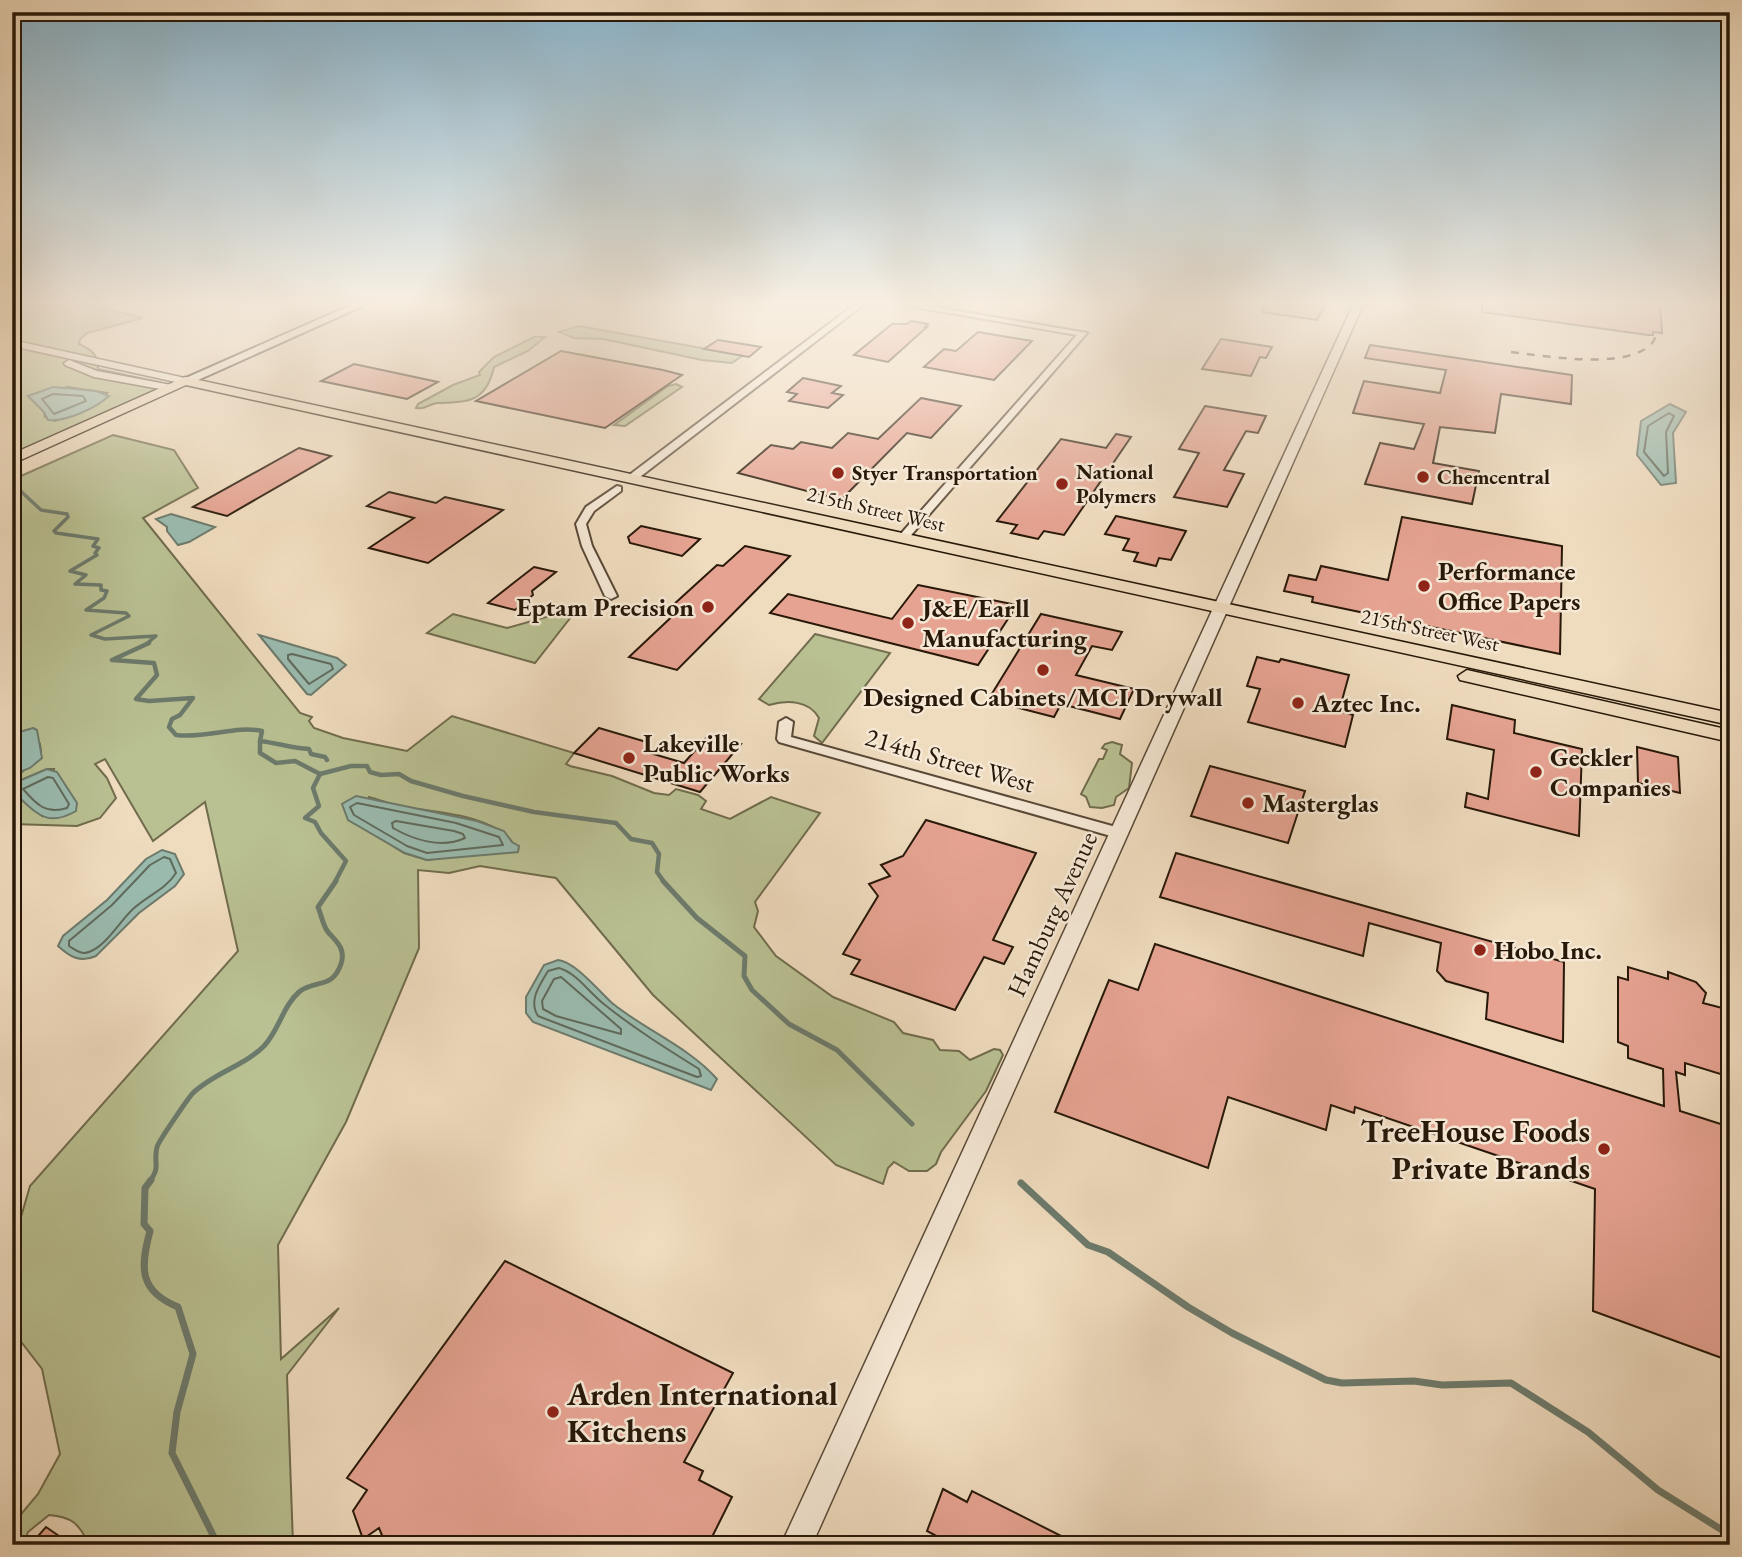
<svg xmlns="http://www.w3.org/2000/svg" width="1742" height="1557" viewBox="0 0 1742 1557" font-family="'EB Garamond',serif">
  <rect width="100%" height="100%" fill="#efdbbe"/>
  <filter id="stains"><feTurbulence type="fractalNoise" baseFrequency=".00286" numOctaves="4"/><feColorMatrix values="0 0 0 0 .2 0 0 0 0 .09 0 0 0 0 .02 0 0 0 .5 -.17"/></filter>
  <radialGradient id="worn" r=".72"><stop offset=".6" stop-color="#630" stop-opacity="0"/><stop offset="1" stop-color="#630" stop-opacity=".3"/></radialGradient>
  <g fill="#b9c092" stroke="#706c4d" stroke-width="2" fill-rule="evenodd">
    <path d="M12 305H89L143 318 87 333 80 339 79 344C92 350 98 354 98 369L168 384 12 456ZM68 387 107 393 91 408 55 421 45 417 44 412 28 396Z"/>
    <polygon points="579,326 740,355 742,356 732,363 702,360 603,339 574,338 559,332"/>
    <path d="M534 337H545L528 351 494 367C486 403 467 402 437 403 428 404 426 410 416 408L418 404 453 385 480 375 479 372 494 357Z"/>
    <polygon points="676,384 682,387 625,426 614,425 668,386"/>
    <path d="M113 435 174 450 198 488 143 518 300 713 312 717 309 721 314 728 343 738 407 751 452 716 574 753 566 764 570 766 612 776 654 793 669 795 676 789 698 795 706 801 701 809 730 819 771 797 820 813 755 902 758 911 754 927 776 956 833 997 894 1022 903 1033 933 1040 940 1050 959 1051 970 1060 994 1049 1000 1050 1003 1055 986 1091 941 1152 936 1164 927 1171H909L894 1162 888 1168 883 1184 836 1165 653 995 556 878 480 866 449 873 418 870 419 948 346 1122 278 1245 281 1359 339 1308 287 1375 293 1545 88 1543C79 1523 71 1517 49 1515L28 1532 23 1545H12V1525L38 1494 60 1454 42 1369 12 1330V1248L30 1186 238 951 205 802 153 841 105 759 95 764 107 778 116 798 100 818 77 826 12 824V791L42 816 54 769H47L12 784V775L22 772 41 751 40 744 32 729 12 734V711L21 706V687L12 668V480ZM369 797C378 799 386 803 395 805 429 813 489 812 512 842L495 854H475L427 860 404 853 366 829Z"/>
    <polygon points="578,608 535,663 427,633 453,614 507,628"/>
    <path d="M815 634 890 653 822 743 814 736 819 718C809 700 787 700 769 705L759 699Z"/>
    <polygon points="1112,742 1122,745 1120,754 1132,763 1129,788 1116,797 1114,805 1102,808 1090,807 1086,797 1081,794 1099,759 1103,759 1107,750 1102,748 1105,744"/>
  </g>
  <g fill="#9abbaf" stroke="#6c7a6c" stroke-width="2">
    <path d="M53 387 96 391 109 396C96 408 66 422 48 420L44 412 28 396Z"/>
    <polygon points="1670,404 1686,412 1673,433 1676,483 1661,485 1637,455 1641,421"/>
    <polygon points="171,514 215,527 189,542 178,545 167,531 167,527 156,519"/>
    <polygon points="259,635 337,658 346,665 311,695 307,694"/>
    <polygon points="33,728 37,730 42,758 30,768 12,775 12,734"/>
    <path d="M47 769 57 772 77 803 76 811C45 829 35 811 12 791V784Z"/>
    <polygon points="356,796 477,821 504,831 512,842 519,846 518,852 427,860 405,853 348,820 342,804"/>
    <path d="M162 850 175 854 184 874 175 886 139 913 96 956C80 963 70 957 58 946L63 936 107 900 146 859Z"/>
    <path d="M558 960C574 961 599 991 612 1003 645 1030 689 1047 717 1079L711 1090 533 1022 526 1013V997L544 965Z"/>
  </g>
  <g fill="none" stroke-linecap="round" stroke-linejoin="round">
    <g stroke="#606a5c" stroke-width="2">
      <polygon points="53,394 83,396 86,401 54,414 42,399"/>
      <polygon points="1669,413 1674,416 1666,432 1668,473 1664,476 1644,452 1648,426"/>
      <polygon points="292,654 331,664 333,669 309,684 288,659 288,655"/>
      <path d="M48 777 53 778 69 804 67 808C46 815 36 804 23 789Z"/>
      <polygon points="357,803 456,823 499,837 503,845 427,853 407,846 354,815 350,807"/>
      <path d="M396 821 454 831 463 834 465 838C442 849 414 840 393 828L392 823Z"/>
      <path d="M164 857 170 859 176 873C166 889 147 896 133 909 119 922 107 945 89 952 81 955 76 950 69 946V941L112 905 150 865Z"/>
      <path d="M559 968C577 973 590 994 605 1005 635 1029 667 1049 699 1069L701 1076 697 1077 538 1016C528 1000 540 985 548 971Z"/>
      <polygon points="561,977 621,1029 621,1034 556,1016 543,1009 542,1001 554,979"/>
    </g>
    <polyline stroke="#6c7a6c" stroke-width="2.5" points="12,422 12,425"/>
    <polyline stroke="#6c7a6c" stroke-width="3.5" points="12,483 41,510 67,514 68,517 54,531 56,533 98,539 93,546 99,548 95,553 97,555 70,571 86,575 75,584 101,585 101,590 107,591 104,598 86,610 126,613 129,616 91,635 105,639 156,636 145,645"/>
    <g stroke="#6c7a6c" stroke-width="4.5">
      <path d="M149 643 112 660 154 663 157 675 136 699 149 701 193 698 180 715 172 719 169 727 176 735C206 739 236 725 262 731L260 741C277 743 292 748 309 749L311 754 325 757 327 760"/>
      <polyline points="260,741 260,753 276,763 295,761 320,774"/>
      <polyline points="320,774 351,766 367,766 370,772 381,775 399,774 411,781 463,796 534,812 616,823 631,839 652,843 659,854 657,872 664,882"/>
      <polyline points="320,774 313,788 319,806 305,818 315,822 321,833 346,861 335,882"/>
    </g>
    <g stroke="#6c7a6c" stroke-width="5">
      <polyline points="663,881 697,918 745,956 744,976 752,990 789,1024 837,1050 912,1124"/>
      <path d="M150 1181C161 1166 153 1163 157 1147 158 1142 189 1097 193 1093 214 1073 244 1066 264 1046 279 1030 283 1006 299 992 315 979 332 990 341 964 346 949 337 942 328 932 323 926 321 914 318 907L336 881"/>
    </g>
    <g stroke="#6c7a6c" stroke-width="7">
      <path d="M151 1180 145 1188 144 1224 150 1231C140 1268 139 1291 178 1307L193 1354 177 1412 172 1453 218 1545"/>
      <polyline points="1021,1183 1088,1245 1108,1252 1188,1307 1232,1333 1326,1380 1342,1383 1414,1381 1442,1385 1511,1383 1588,1432 1658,1490 1730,1535"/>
    </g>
  </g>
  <g fill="#e6a392" stroke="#271808" stroke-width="2">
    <polygon points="1263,305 1325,305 1317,320 1262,312"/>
    <polygon points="1482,305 1660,305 1662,333 1653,332 1653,335 1648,335 1482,312"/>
    <polygon points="911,321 928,324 925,327 927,327 888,362 854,355 892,324 907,324"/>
    <polygon points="978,332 1032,341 994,380 924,367 944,349 956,351"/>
    <polygon points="1221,339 1272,347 1266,358 1260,357 1251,376 1202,369"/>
    <polygon points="718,340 761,347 749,357 704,349"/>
    <polygon points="1370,345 1572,375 1571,404 1501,394 1495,433 1440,427 1433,463 1479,471 1472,504 1365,484 1380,443 1414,449 1424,424 1353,413 1364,381 1440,393 1446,370 1365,358"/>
    <polygon points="561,351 663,370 682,375 605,428 476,401"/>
    <polygon points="354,364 438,382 407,399 321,381"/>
    <polygon points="803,378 841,386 832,393 843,395 828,408 789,401 797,394 787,392"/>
    <polygon points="921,398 961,406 931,438 907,433 841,500 738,473 771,445 793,449 801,442 832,448 848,433 878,439"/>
    <polygon points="1205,406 1266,416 1258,433 1246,431 1224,470 1244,474 1227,507 1174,497 1199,453 1179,449"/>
    <polygon points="1116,434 1131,437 1064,535 1044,531 1038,539 1011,533 1017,525 997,521 1061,439 1106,448"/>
    <polygon points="299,448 331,456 227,516 193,507"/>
    <polygon points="389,492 436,503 445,497 503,510 428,563 369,548 414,518 367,506"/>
    <polygon points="1116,516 1186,531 1171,560 1159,558 1156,566 1134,561 1138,553 1123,550 1129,539 1105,534"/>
    <polygon points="1402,517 1562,546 1560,654 1312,602 1313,597 1284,591 1289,575 1316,580 1321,566 1388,580"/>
    <polygon points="641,526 700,539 682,556 630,543 628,537"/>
    <polygon points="745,546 790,556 677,670 629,657 681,608 672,606 717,565 723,566"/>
    <polygon points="534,567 556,572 532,591 533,595 515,610 488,603"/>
    <polygon points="918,585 1017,605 978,665 770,613 788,594 892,619"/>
    <polygon points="1041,614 1122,632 1112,650 1092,646 1076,675 1134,689 1120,719 1061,704 1054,717 988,700"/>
    <polygon points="1257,657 1279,662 1281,659 1349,675 1339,711 1353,715 1345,747 1248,722 1260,689 1247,686"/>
    <polygon points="1452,705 1515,720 1514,733 1582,749 1579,836 1465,807 1467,793 1488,799 1494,750 1447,739"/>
    <polygon points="599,728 650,743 643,751 684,763 709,735 741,744 700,792 574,753"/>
    <polygon points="1637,747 1678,757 1680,793 1638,783"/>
    <polygon points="1210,766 1305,791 1288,843 1191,816"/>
    <polygon points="926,820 1036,853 993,940 1013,947 1004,964 984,957 955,1010 851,974 860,960 843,954 878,896 869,884 890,876 881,865 903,856"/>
    <polygon points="1176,853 1564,962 1563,1042 1486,1019 1488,993 1446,981 1437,971 1441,943 1369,923 1363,956 1160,897"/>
    <polygon points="1155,944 1664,1106 1663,1069 1628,1058 1628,1046 1618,1042 1618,977 1628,980 1628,967 1668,979 1668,972 1696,982 1706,993 1703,1003 1730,1010 1730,1077 1685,1063 1685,1075 1676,1072 1680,1111 1730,1127 1730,1361 1593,1311 1595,1189 1355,1107 1354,1113 1331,1105 1326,1130 1228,1097 1208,1168 1055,1112 1109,980 1138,990"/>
    <polygon points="505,1261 733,1373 684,1462 703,1471 699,1480 732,1497 708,1545 386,1545 379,1528 363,1539 353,1511 367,1490 347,1478"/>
    <polygon points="943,1489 967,1502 972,1491 1079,1545 953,1545 927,1531"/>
    <polygon points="46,1527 72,1545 30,1545"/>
  </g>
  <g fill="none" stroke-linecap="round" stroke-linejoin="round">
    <g stroke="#594936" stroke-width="4">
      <g id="minor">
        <polygon points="854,305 863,305 636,480 628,480 628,476"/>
        <polygon points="903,305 923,305 1087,333 906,541 902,542 897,539 898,537 1077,335"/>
        <polygon points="617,486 621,487 621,491 594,511 586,524 592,546 617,596 611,599 605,596 582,546 576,524 586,507"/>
        <polygon points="786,718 793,722 791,737 1123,829 1125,833 1118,838 779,742 777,739 779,722"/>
      </g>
    </g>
    <g stroke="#594936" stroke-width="3">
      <g id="tertiary">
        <polygon points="1353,305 1363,305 812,1545 781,1545"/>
        <polygon points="12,340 185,378 190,381 185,384 12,346"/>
        <polygon points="69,360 97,371 171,385 177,388 171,391 94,377 65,365 64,363"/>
      </g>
    </g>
    <g stroke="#271808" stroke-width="4">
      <polygon id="secondary" points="351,305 365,305 189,384 179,381"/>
    </g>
    <g stroke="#271808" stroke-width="3">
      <g id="primary">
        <polygon points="185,377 1730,713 1730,725 186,385 12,464 12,454"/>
        <polygon points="1467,670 1730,730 1730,742 1460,680 1458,676"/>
      </g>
    </g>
    <use href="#minor" fill="#f5e8d5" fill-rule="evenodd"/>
    <use href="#tertiary" fill="#f5e8d5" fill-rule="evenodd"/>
    <use href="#secondary" fill="#f5e8d5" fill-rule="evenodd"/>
    <use href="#primary" fill="#efdbbe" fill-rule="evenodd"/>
    <path stroke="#271808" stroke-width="2.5" stroke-dasharray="8 8" stroke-linecap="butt" d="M1511 352C1546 356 1619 369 1648 347 1653 344 1655 338 1657 333"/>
  </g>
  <linearGradient id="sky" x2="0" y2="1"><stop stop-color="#89b7d1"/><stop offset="0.58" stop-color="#f8efe2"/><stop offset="1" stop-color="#f8efe2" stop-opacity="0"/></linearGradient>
  <rect width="1742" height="523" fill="url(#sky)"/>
  <g fill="#8f2418" stroke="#f5e8d5" stroke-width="2.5">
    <circle cx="838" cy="473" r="7"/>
    <circle cx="1423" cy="477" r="7"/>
    <circle cx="1062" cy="484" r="7"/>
    <circle cx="1424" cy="586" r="7"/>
    <circle cx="708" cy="607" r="7"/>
    <circle cx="908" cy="623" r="7"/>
    <circle cx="1043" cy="670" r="7"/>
    <circle cx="1298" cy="703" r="7"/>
    <circle cx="629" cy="758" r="7"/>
    <circle cx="1536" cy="772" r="7"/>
    <circle cx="1248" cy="803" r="7"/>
    <circle cx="1480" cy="950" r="7"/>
    <circle cx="1604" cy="1149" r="7"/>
    <circle cx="553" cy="1412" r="7"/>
  </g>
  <g text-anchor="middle" stroke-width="5" stroke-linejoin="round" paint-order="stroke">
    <g font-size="21" font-weight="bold" fill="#271808" stroke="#f5e8d5" text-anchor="start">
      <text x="1076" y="479">National<tspan x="1076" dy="24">Polymers</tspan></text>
      <text x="852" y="480">Styer Transportation</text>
      <text x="1437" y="484">Chemcentral</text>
    </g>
    <g font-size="21" fill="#271808" stroke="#f5e8d5">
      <text transform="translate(876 509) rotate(13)" y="7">215th Street West</text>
      <text transform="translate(1430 630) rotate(12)" y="7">215th Street West</text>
    </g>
    <g font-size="26" font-weight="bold" fill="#271808" stroke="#f5e8d5" text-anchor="start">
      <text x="1438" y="580">Performance<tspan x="1438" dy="30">Office Papers</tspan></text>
      <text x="694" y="616" text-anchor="end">Eptam Precision</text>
      <text x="922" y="617">J&amp;E/Earll<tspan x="922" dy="30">Manufacturing</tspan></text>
      <text x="1043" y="706" text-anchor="middle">Designed Cabinets/MCI Drywall</text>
      <text x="1312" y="712">Aztec Inc.</text>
      <text x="643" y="752">Lakeville<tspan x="643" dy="30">Public Works</tspan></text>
      <text x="1550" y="766">Geckler<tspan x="1550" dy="30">Companies</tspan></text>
      <text x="1262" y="812">Masterglas</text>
      <text x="1494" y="959">Hobo Inc.</text>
    </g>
    <g font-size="26" fill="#271808" stroke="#f5e8d5">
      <text transform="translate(950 760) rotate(16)" y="9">214th Street West</text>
      <text transform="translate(1052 914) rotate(-65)" y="9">Hamburg Avenue</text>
    </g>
    <g font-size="32" font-weight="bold" fill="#271808" stroke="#f5e8d5" text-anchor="end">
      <text x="1590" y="1142">TreeHouse Foods<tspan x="1590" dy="37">Private Brands</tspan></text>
      <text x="567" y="1405" text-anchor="start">Arden International<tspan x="567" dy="37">Kitchens</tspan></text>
    </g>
  </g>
  <rect width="1742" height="1557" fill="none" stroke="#efdbbe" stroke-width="42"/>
  <rect x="14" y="14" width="1714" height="1529" fill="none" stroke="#271808" stroke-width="3.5"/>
  <rect x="21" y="21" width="1700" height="1515" fill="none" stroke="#271808" stroke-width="2"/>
  <rect width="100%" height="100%" filter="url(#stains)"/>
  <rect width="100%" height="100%" fill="url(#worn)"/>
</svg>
